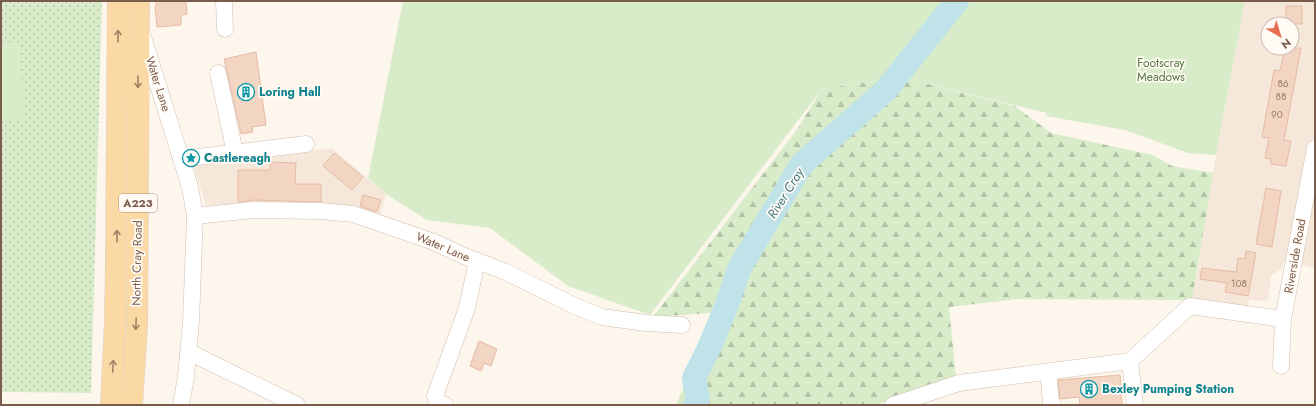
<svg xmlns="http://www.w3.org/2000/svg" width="1316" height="406" viewBox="0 0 1316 406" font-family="Jost,sans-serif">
  <defs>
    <pattern id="grass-dots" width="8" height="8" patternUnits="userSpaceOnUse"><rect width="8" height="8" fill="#d8ecc9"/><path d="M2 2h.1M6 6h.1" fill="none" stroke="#b4c2a5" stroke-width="1.8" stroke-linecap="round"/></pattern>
    <pattern id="forest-firs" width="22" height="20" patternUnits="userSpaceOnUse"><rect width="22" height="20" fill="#d8ecc9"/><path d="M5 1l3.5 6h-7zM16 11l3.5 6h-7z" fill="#b4c2a5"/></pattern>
  </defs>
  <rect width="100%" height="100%" fill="#fdf6ec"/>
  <g fill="#f5e8da" fill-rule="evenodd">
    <path d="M1245 1H1315V268L1284 261 1281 269 1271 276 1268 301 1249 300 1248 308 1192 300 1213 173ZM1268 24H1292V48H1268Z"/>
    <polygon points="332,148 386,194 380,218 328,203 207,209 192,162"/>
  </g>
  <polygon fill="url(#grass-dots)" points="1,1 102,1 91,393 1,392"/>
  <polygon fill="url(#forest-firs)" points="900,77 1015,106 1051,133 1153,155 1172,166 1213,173 1192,300 1018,299 949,307 956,378 875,405 676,405 710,325 717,340 736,311 653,317 796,131 822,89"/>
  <g fill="#d8ecc9">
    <polygon points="403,1 1245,1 1216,155 1188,153 1125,130 1046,116 1047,113 900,77 822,89 650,315 568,286 490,228 427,220 386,194 368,178"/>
    <polygon points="19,42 25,119 1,121 1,43"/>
  </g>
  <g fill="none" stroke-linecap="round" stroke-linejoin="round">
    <polyline stroke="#bfe3e8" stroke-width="24" points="695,405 698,400 694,378 709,348 727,305 740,267 802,164 886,90 957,1"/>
  </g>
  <g fill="#f3d5c3" stroke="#e6bba3">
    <polygon points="156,1 186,1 187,14 181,15 181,25 157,27 155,7 156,6"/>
    <rect x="1286" y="6" width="16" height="18"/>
    <polygon points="1285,48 1301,48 1284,140 1291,141 1286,166 1271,164 1271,159 1265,158 1269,138 1262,137 1274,70 1280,71"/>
    <polygon points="256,52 266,125 252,127 253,132 241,134 224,59"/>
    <polygon points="334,153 363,177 352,190 323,166"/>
    <polygon points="270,162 296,163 295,184 321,184 321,202 254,200 238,202 238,170 270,170"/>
    <polygon points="1266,188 1281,191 1272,247 1256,244"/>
    <polygon points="363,195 381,200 377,212 360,206"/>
    <polygon points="1246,251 1256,253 1248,296 1225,292 1227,283 1200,279 1202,268 1236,272 1238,258 1245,259"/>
    <polygon points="479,341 497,349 491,366 484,363 481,371 470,366"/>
    <polygon points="1120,375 1122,405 1080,405 1079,397 1060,399 1058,380"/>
  </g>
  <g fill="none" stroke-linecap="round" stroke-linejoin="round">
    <g stroke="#d1beb0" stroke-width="17">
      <g id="minor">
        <polyline points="224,1 225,29"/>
        <polyline points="142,34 190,187 195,216 191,321 186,377 181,405"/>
        <polyline points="218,73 235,153"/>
        <polyline points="181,159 306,144"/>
        <polyline points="195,216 254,210 320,211 353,214 434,242 464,256 506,272 575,306 602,317 646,323 682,325"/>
        <polyline points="189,352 297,405"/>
        <polyline points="1130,361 1135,405"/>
        <polyline points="1281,366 1283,319 1315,148"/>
        <polyline points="1048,372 1051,402 1053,405"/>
        <polyline points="445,405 438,403 435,396 467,308 477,261"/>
        <polyline points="893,405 959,383 1130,361 1190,306 1283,319"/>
      </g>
    </g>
    <g stroke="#dad1cd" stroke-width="22">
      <g id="major">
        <polyline points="111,405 115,324 116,267 118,1"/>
        <polyline points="132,405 137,324 139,1"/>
      </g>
    </g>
    <use href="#minor" stroke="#fff" stroke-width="16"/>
    <use href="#major" stroke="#fbd9a5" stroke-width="21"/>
  </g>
  <defs><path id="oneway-shaft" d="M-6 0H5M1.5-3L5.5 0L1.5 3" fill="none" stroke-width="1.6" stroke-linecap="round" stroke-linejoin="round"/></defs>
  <g stroke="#a18267">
    <use href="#oneway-shaft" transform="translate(118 36) rotate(-90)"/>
    <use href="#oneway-shaft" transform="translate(138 82) rotate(90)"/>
    <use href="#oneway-shaft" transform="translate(117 236) rotate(-90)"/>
    <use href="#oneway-shaft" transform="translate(136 324) rotate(92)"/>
    <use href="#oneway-shaft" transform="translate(113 366) rotate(-87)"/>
  </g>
  <defs>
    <g id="building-ring" transform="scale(0.9)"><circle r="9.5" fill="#fffaf3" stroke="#0f9aa8" stroke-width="1.5"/><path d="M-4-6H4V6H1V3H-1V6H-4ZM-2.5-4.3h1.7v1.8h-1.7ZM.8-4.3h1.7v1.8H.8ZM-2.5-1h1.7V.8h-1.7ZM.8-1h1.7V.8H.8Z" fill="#0f9aa8"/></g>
    <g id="sight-ring" transform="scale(0.9)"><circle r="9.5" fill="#fffaf3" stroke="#0f9aa8" stroke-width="1.5"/><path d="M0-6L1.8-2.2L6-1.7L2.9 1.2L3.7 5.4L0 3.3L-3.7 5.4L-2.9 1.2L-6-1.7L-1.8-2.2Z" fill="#0f9aa8"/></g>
  </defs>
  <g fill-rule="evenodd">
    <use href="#building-ring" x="246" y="92"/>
    <use href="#sight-ring" x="191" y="158"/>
    <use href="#building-ring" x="1089" y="389"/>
  </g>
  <g text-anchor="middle" stroke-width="3.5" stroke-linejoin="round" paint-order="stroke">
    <g font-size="10" fill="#987a6a">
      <text x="1283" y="87">86</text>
      <text x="1281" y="100">88</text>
      <text x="1277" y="118">90</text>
      <text x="1239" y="287">108</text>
    </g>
    <rect fill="#fffaf3" stroke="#a28b7f" stroke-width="1" x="119" y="194" width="38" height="18" rx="3"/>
    <g font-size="11" font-weight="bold" fill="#7a5c4d">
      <text x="138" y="207">A223</text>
    </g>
    <g font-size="12" fill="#537a41" stroke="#fffaf3">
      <text x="1161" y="67">Footscray<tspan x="1161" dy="14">Meadows</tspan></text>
    </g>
    <g font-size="12" fill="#7a5c4d" stroke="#fffaf3">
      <text transform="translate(158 84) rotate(72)" y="4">Water Lane</text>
      <text transform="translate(443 247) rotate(23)" y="4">Water Lane</text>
      <text transform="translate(1295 256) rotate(-80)" y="4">Riverside Road</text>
      <text transform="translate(137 263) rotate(-89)" y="4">North Cray Road</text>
    </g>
    <g font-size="12" font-weight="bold" fill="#0d838f" stroke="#fffaf3" text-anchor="start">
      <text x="259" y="96">Loring Hall</text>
      <text x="204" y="162">Castlereagh</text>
      <text x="1102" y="393">Bexley Pumping Station</text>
    </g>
    <g font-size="13" font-style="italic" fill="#437c86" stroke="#fffaf3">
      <text transform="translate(785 193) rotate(-58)" y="5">River Cray</text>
    </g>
  </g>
  <rect width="1316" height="406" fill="none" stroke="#7a5c4d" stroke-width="4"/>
  <g transform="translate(1280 36) rotate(142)"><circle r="19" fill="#fffaf3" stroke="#cabbb1"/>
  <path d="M0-3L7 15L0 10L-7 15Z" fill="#e76f51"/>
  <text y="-6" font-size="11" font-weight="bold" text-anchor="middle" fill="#7a5c4d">N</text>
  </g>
</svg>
